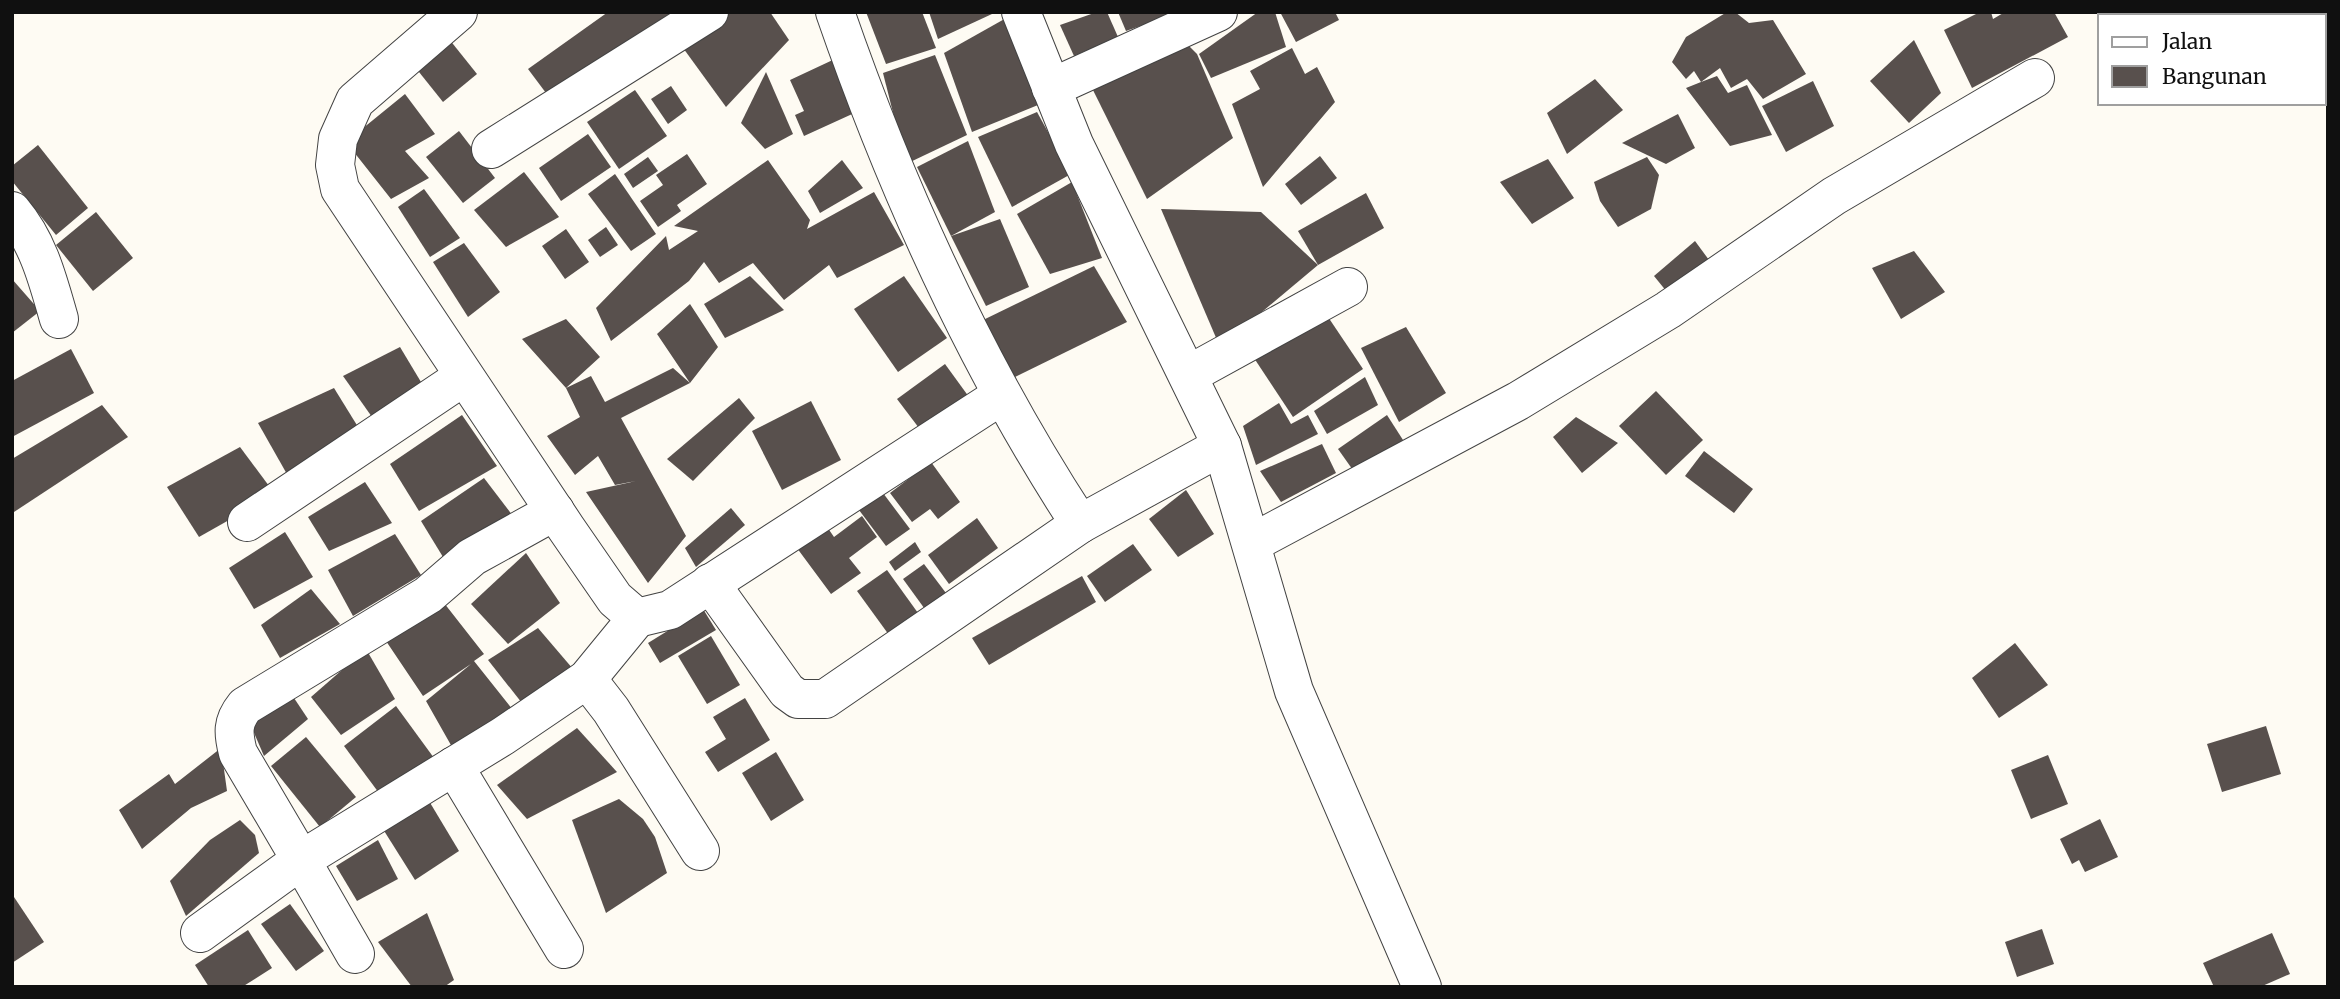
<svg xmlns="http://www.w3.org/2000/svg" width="2340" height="999" viewBox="0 0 2340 999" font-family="Merriweather,serif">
  <rect width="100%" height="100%" fill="#fefbf3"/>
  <g fill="#58504d">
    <polygon points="608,12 702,12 555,105 528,69"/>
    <polygon points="719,12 770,12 789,40 726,107 678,41"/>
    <polygon points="866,12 922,12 936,48 886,64"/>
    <polygon points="929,12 992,12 992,14 938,39"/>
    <polygon points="1097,12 1107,12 1118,37 1074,56 1060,25"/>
    <polygon points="1118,12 1177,12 1177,13 1126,31"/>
    <polygon points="1258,12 1275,12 1286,47 1211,78 1199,54"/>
    <polygon points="1280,12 1335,12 1339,20 1296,42"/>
    <polygon points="1727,12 1735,12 1749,23 1773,20 1806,74 1763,99 1747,79 1731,88 1720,68 1701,82 1717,76 1728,93 1747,85 1772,135 1730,146 1686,88 1701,82 1694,71 1686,79 1672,62 1686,37"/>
    <polygon points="1980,12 1991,12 1993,19 2005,12 2054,12 2068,37 1972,88 1944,30"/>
    <polygon points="1008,17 1038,105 972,132 944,53"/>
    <polygon points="1178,35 1197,54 1233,138 1147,199 1090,84"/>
    <polygon points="449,39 477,74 443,102 415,67"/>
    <polygon points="1914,40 1941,93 1909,123 1870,81"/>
    <polygon points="1292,48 1305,74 1317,67 1335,102 1263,187 1232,104 1260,89 1250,71"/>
    <polygon points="935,55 967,135 906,164 883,73"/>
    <polygon points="837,58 861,110 804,136 795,115 804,111 790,80"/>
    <polygon points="766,72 793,134 765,149 741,123"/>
    <polygon points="1595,79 1623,110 1567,154 1547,113"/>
    <polygon points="1813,81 1834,126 1786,152 1762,106"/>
    <polygon points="671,86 687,110 668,124 651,99"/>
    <polygon points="635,90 667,136 619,169 587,122"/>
    <polygon points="405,94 435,134 405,151 429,178 391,199 346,142"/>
    <polygon points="1037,112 1071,174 1012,207 978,137"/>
    <polygon points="1678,114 1695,148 1666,164 1622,143"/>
    <polygon points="459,131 495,178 463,203 426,157"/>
    <polygon points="588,134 611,167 561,201 539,168"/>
    <polygon points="968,141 995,212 951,236 917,167"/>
    <polygon points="38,145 88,208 56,235 12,181 12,166"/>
    <polygon points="687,154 707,184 677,205 681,211 658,227 640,201 663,185 656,175"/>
    <polygon points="1320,156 1337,178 1301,205 1285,184"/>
    <polygon points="648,157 658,171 633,188 624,174"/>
    <polygon points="1647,157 1659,175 1651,209 1618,227 1600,201 1594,182"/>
    <polygon points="1548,159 1574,198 1532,224 1500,182"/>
    <polygon points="768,160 810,220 807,229 874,192 904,245 837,278 829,265 784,300 753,263 719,283 704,262 689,281 611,341 596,308 666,236 669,250 698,231 674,226"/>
    <polygon points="842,160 863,188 820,213 808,191"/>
    <polygon points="524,172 559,217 506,247 474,210"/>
    <polygon points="615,174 656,234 631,251 588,194"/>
    <polygon points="1072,182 1102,258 1050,274 1017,214"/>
    <polygon points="424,189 460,238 430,257 398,207"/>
    <polygon points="1366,193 1384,228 1318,265 1298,231"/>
    <polygon points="1161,209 1261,212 1318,265 1220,347"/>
    <polygon points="96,212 133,258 93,291 56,245"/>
    <polygon points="1000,219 1029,287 986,306 951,236"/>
    <polygon points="606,227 618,245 600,257 588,240"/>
    <polygon points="566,229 589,262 565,279 542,246"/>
    <polygon points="1695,241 1709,260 1667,292 1654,276"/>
    <polygon points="464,243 500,292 468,317 433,262"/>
    <polygon points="1914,251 1945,292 1901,319 1872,268"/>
    <polygon points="1094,266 1127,322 1013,378 979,322"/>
    <polygon points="750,276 784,310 725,338 704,304"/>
    <polygon points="904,276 947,338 898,372 854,309"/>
    <polygon points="12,279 40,311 12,333"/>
    <polygon points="690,304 718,347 690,383 621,418 686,536 648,583 586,492 636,481 615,485 598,456 575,475 547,436 580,417 566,388 522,339 566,319 600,357 566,388 591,376 605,402 673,368 690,383 657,334"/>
    <polygon points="1320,305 1363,369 1293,417 1250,352"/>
    <polygon points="1406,327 1446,393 1399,422 1361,348"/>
    <polygon points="400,347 424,387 372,417 343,376"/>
    <polygon points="71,349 94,393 12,437 12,381"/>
    <polygon points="945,364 969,397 922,432 897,399"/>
    <polygon points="1365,377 1378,405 1327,434 1314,411"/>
    <polygon points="334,388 363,435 292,483 258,423"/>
    <polygon points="1656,391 1703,440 1666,475 1619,426"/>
    <polygon points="739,398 755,418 693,481 667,459"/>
    <polygon points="811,401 841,460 782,490 752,431"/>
    <polygon points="1279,403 1291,424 1308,415 1318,434 1256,465 1243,426"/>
    <polygon points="102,405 128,437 14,512 12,459"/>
    <polygon points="462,415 497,466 419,511 390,464"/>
    <polygon points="1387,415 1403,440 1355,473 1338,449"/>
    <polygon points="1576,417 1618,443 1582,473 1553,437"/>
    <polygon points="1322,444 1336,473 1281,502 1260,471"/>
    <polygon points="240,447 275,494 199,537 167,487"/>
    <polygon points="1704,451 1753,489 1734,513 1685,476"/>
    <polygon points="931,462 960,502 938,519 930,509 912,522 890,493"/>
    <polygon points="484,478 513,516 443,557 421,521"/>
    <polygon points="365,482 392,523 329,551 308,517"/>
    <polygon points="880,489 910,529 886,546 856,506"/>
    <polygon points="1186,490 1214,534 1178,557 1149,519"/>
    <polygon points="731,508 745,525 696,567 685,548"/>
    <polygon points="862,516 877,537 849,558 861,573 831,594 791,540 821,518 834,537"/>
    <polygon points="977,518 998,548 949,584 928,555"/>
    <polygon points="285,532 313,577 254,609 229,568"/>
    <polygon points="395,534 421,575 353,616 328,570"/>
    <polygon points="915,542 921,552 895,571 889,562"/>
    <polygon points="1133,544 1152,570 1105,602 1087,576"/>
    <polygon points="526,553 560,603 508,644 471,604"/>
    <polygon points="924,564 949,597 927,612 903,579"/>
    <polygon points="887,570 918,613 889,635 857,591"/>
    <polygon points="1082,576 1096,602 989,665 972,638"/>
    <polygon points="311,589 340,624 280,658 261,625"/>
    <polygon points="437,594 484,654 474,661 513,710 456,754 426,701 471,664 423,696 386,641"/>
    <polygon points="703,609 716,630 660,663 648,643"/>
    <polygon points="538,628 579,676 529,712 488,660"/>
    <polygon points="711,636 740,685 707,704 678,656"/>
    <polygon points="2015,643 2048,685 1999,718 1972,678"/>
    <polygon points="366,649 395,699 341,735 311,697"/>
    <polygon points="286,686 308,719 264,756 246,714"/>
    <polygon points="745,698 770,740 718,772 705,752 726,739 713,717"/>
    <polygon points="396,706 434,758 379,793 344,746"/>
    <polygon points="2266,726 2281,774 2222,792 2207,744"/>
    <polygon points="577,728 617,772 527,819 497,785"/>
    <polygon points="306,737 356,797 320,827 271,766"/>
    <polygon points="221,748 227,791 191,808 142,849 119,810 169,774 175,784"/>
    <polygon points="776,752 804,800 771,821 742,773"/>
    <polygon points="2048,755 2068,804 2031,819 2011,770"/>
    <polygon points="423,791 459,851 415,880 376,818"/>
    <polygon points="619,799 643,819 655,837 667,873 606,913 572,820"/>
    <polygon points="2100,819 2118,857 2085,872 2079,860 2072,864 2060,839"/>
    <polygon points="240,820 255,835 259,853 186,916 170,881 210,840"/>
    <polygon points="378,840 398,879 357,901 336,866"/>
    <polygon points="12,894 44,942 12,963"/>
    <polygon points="290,904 324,951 296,971 261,924"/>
    <polygon points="427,913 454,980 444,987 412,987 378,942"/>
    <polygon points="2042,929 2054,964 2017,977 2005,942"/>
    <polygon points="248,930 272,968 242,987 209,987 195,965"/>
    <polygon points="2272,933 2290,974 2260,987 2214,987 2203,963"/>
  </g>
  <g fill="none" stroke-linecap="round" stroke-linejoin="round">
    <g stroke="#434343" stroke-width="40">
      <g id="minor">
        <polyline points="458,12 355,101 338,139 335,165 340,189 566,528 615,599 637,618 670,610 1002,395"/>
        <path d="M835 12C897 191 976 365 1080 524L1222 446"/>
        <polyline points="1021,12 1074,144 1222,446 1294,691 1422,987"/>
        <polyline points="1051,88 1218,12"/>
        <polyline points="491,149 709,12"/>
        <path d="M12 211C39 243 48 281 59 319"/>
        <polyline points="1188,375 1348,287"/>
        <polyline points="247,522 463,377"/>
        <polyline points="1252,543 1518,401 1668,310 1834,196 2035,78"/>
        <polyline points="710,583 787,691 798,699 825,699 1080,524"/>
        <polyline points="587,679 611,710 700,851"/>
        <polyline points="454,766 564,949"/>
        <path d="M200 933 301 860 238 753C233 733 232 722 245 706L428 595 472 557 555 511"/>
        <polyline points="355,954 301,860 503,736 587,679 637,618"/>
      </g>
    </g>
    <use href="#minor" stroke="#fff" stroke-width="38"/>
  </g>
  <rect width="2340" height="999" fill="none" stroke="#101010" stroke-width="28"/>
  <rect x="2098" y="14" width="228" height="91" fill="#ffffff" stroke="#9f9f9f" stroke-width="2"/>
  <rect x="2112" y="37" width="35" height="10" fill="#ffffff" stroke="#9f9f9f" stroke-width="2"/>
  <text x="2162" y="49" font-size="21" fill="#101010">Jalan</text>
  <rect x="2112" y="66" width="35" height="21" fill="#58504d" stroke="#9f9f9f" stroke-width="2"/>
  <text x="2162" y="84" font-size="21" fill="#101010">Bangunan</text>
</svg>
